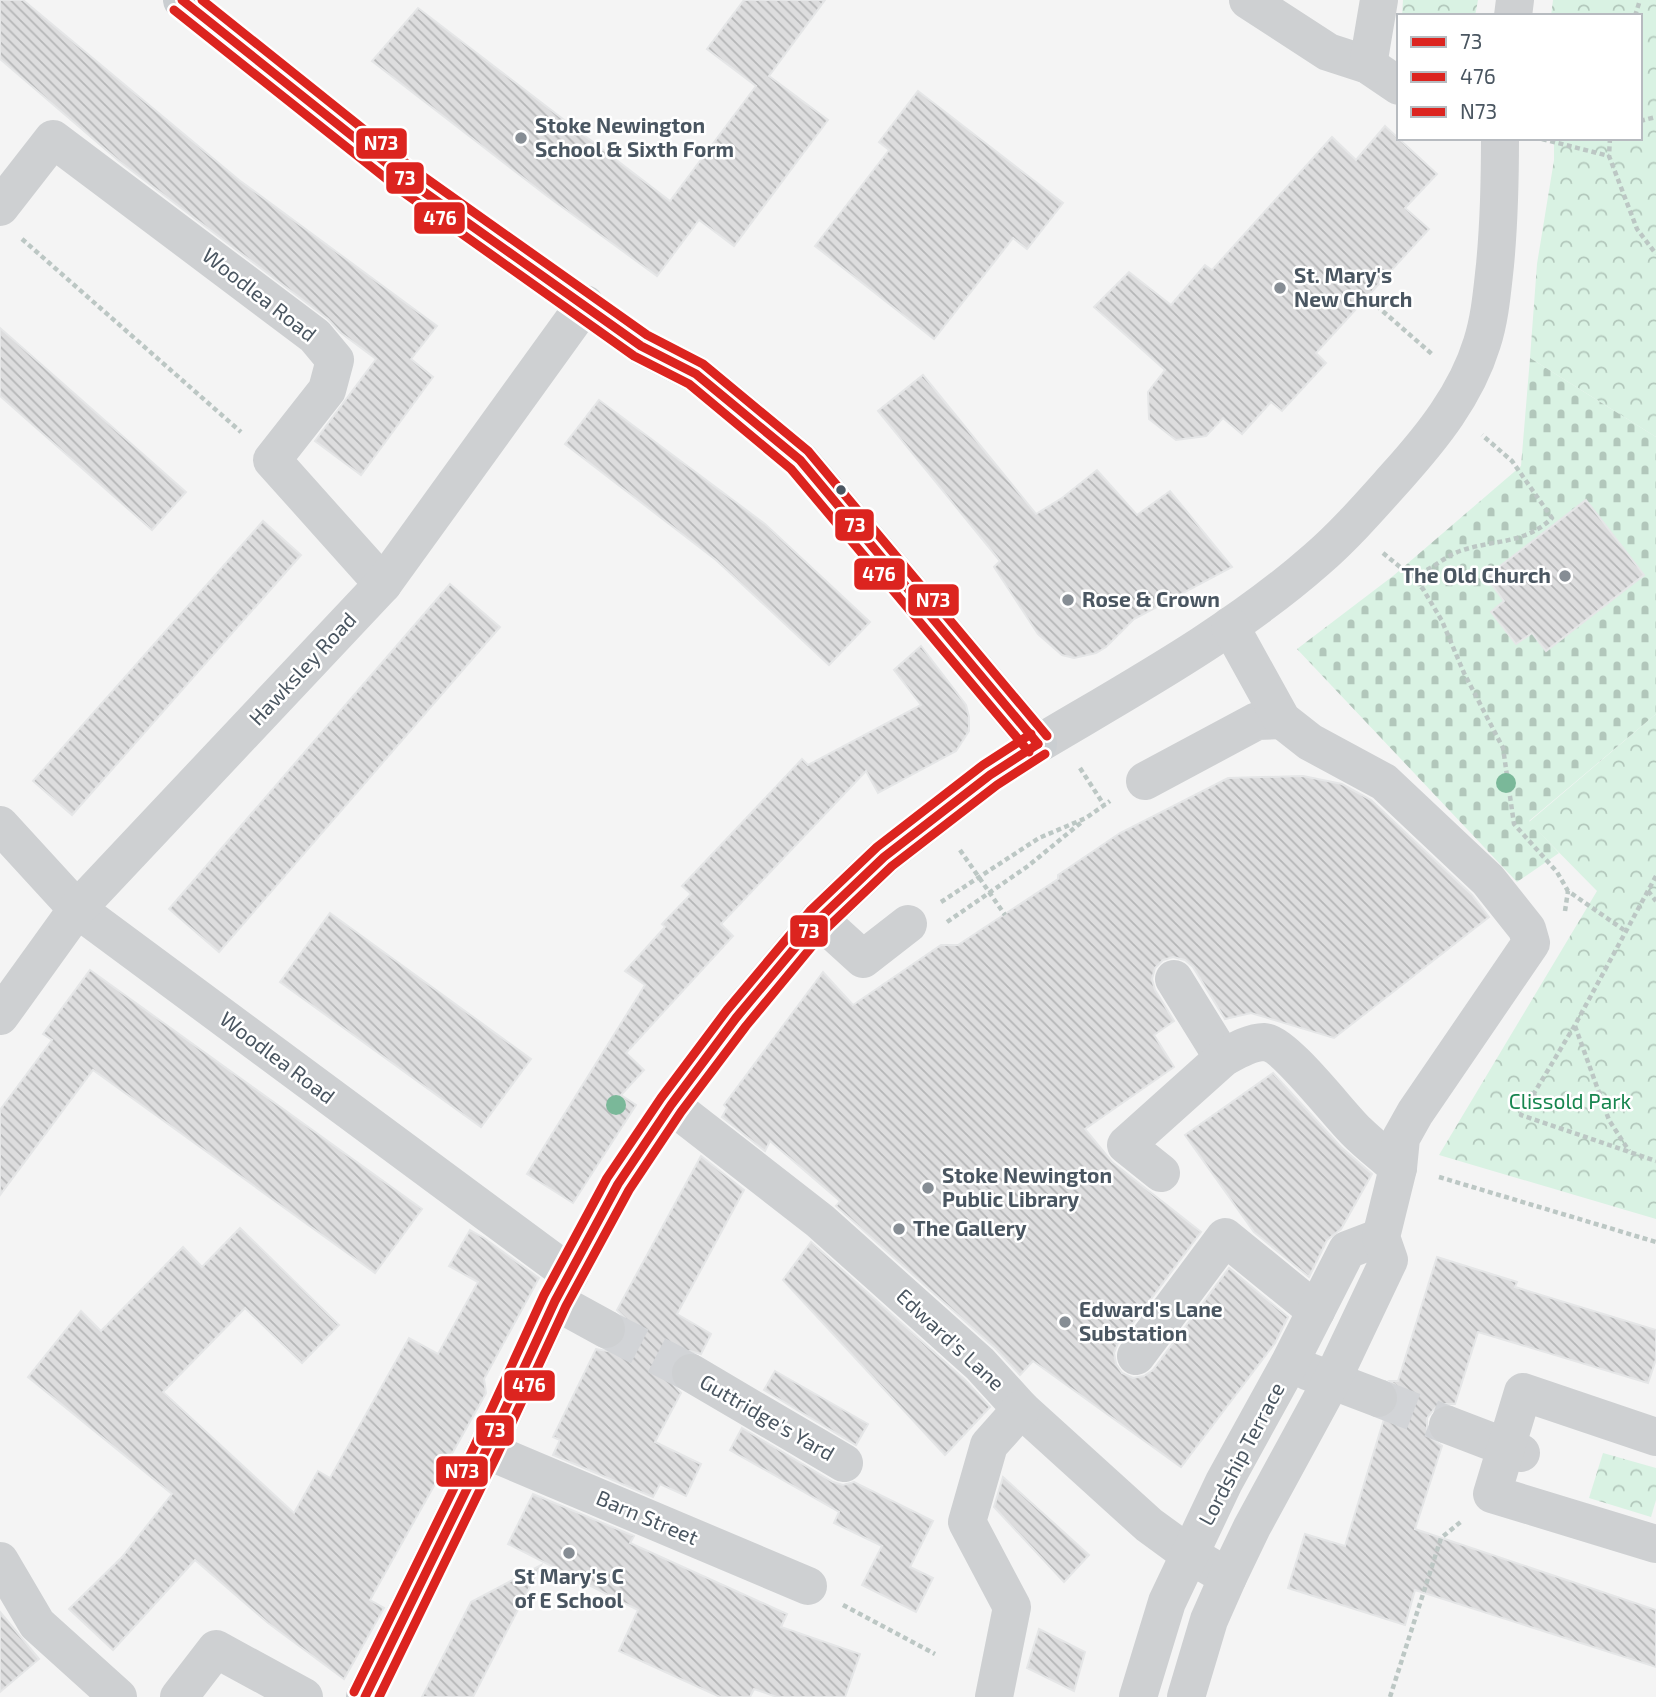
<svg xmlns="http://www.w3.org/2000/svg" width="1656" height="1697" viewBox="0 0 1656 1697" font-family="'Exo 2',sans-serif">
  <defs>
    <pattern id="forest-crowns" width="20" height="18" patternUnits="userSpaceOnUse" patternTransform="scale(1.75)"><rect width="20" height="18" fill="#d9f2e3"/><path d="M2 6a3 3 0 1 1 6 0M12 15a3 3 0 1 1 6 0" fill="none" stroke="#b2c7bb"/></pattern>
    <pattern id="cemetery-stones" width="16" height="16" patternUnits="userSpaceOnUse" patternTransform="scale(1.75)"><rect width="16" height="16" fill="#d9f2e3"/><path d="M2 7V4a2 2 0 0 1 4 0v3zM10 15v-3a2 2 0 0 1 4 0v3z" fill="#b2c7bb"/></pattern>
    <pattern id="building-back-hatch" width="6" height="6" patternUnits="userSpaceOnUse" patternTransform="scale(1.75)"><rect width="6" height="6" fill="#ddddde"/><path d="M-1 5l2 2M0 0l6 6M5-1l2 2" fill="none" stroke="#b5b6b7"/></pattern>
  </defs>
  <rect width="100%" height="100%" fill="#f4f4f4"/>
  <g fill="url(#forest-crowns)">
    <polygon points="1403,0 1478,0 1475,16 1402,16"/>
    <polygon points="1553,0 1656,0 1656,437 1530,358 1537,264 1554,160 1554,138 1640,138 1640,16 1551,16"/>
    <polygon points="1656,714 1656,1219 1439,1155 1597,891 1529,822"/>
    <polygon points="1603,1453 1656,1468 1656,1500 1651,1517 1589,1498"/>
  </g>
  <polygon fill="url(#cemetery-stones)" points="1530,358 1656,437 1656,714 1529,821 1559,853 1517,882 1297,649 1393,576 1521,466"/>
  <g fill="url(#building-back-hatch)" stroke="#e5e6e7" stroke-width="2">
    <polygon points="0,0 23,0 239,180 437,326 411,359 433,377 361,475 315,441 376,359 341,333 328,319 119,161 0,59"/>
    <polygon points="744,0 825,0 769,76 828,120 734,246 699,220 657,276 547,196 372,61 418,8 670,201 756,86 707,49"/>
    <polygon points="918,91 1063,203 1027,249 1013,238 934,339 815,246 889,150 879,142"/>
    <polygon points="1385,126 1437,174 1405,208 1429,229 1316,353 1326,363 1282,411 1271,402 1242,434 1223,418 1206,436 1176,440 1149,419 1148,392 1165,370 1094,307 1129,272 1171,305 1205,265 1212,270 1332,137 1356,160"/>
    <polygon points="0,328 186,492 152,530 0,396"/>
    <polygon points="923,375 1036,514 1062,498 1097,470 1137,515 1170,491 1232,567 1134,619 1106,647 1096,653 1074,658 1062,655 1038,634 994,567 1000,561 878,411"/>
    <polygon points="599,400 765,524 870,622 829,665 716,560 565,444"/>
    <polygon points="1586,500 1644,575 1546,651 1532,633 1516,644 1491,612 1504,601 1486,577"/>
    <polygon points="263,521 301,555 72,815 33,781"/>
    <polygon points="450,584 500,627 219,952 169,909"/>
    <polygon points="921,646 966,705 969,717 969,731 956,751 878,793 866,771 721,924 733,936 626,1053 644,1070 621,1095 636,1105 573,1203 527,1174 645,985 625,971 665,927 662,924 691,894 682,886 802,759 808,765 921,705 894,670"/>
    <polygon points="1303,776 1342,784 1371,800 1472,895 1489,917 1334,1038 1251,1013 1225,1019 1193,967 1185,960 1173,957 1163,960 1155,968 1152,979 1155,990 1174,1021 1154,1035 1174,1067 1085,1129 1112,1162 1201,1232 1118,1343 1114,1353 1116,1364 1122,1373 1133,1378 1144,1376 1153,1370 1229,1268 1288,1317 1275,1343 1181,1467 1033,1361 1020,1375 995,1348 836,1206 840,1201 770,1141 765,1151 722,1117 727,1108 724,1105 823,972 853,1005 941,945 958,945 1058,879 1058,875 1120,833 1228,778"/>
    <polygon points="330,913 531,1059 481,1127 280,982"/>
    <polygon points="90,970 422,1209 375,1273 93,1070 0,1195 0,1110 52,1040 43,1034"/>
    <polygon points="1273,1073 1341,1147 1372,1174 1341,1229 1327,1240 1309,1277 1254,1232 1185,1135"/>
    <polygon points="701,1156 744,1190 677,1314 711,1334 701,1354 690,1351 681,1354 672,1363 669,1372 672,1383 681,1393 655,1442 701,1464 686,1496 660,1484 653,1497 553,1455 560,1440 553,1437 596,1349 607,1351 617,1348 625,1339 628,1329 625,1318 617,1310"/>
    <polygon points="240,1228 339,1325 302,1363 245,1308 163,1392 294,1513 318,1471 330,1478 409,1338 438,1354 478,1282 449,1266 470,1230 484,1238 539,1278 484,1379 486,1393 370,1600 384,1608 344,1679 268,1623 195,1560 113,1650 69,1609 122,1557 172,1494 28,1377 81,1311 101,1331 183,1247 202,1267"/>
    <polygon points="811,1242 965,1380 990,1407 945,1455 783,1280"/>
    <polygon points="1437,1257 1517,1282 1515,1287 1656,1330 1656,1359 1648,1383 1478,1332 1455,1404 1444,1404 1435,1408 1427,1418 1427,1429 1431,1438 1442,1446 1415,1529 1656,1610 1656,1667 1415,1590 1405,1625 1288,1588 1305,1534 1345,1546 1384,1419 1392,1414 1399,1405 1399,1394 1395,1385 1390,1381 1398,1381"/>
    <polygon points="775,1371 868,1424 856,1445 764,1390"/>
    <polygon points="742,1428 833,1482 843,1485 854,1482 933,1521 910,1567 933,1578 916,1612 862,1585 882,1546 834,1523 839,1512 730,1450"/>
    <polygon points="1003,1477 1089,1555 1064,1582 994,1507"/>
    <polygon points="533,1494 634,1536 630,1543 787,1614 781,1627 860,1654 845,1697 777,1697 754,1689 750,1697 720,1697 619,1651 638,1610 508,1544"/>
    <polygon points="541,1565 473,1697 422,1697 471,1602"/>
    <polygon points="0,1612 39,1659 0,1692"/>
    <polygon points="1039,1629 1085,1652 1074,1691 1027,1668"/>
  </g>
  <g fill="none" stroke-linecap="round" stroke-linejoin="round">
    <g stroke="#d2d4d7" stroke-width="38" stroke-dasharray="38 19" stroke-linecap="butt">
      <polyline points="606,1329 691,1373"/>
      <polyline points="1378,1398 1448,1425"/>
    </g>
    <g stroke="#bcc7c4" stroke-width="4.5" stroke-dasharray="5 3.5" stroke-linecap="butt">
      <polyline points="1635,16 1640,0"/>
      <polyline points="1640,121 1656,117"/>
      <polyline points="1610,138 1609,156 1637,229 1656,254"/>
      <polyline points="1542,139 1609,156"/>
      <polyline points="22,239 241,432"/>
      <polyline points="1370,300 1433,355"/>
      <polyline points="1383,553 1411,576 1423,589 1442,621 1464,673 1503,748 1514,824 1557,872 1568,891 1624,930"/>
      <path d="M1411 576C1430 572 1443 557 1460 551 1494 539 1524 545 1552 518L1512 461 1482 435"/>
      <polyline points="1080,768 1104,805"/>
      <polyline points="960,850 1005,915"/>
      <polyline points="1656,876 1575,1025 1521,1115 1656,1161"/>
      <polyline points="1648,891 1656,901"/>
      <polyline points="941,902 1039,838 1086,818 1110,801"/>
      <polyline points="1565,911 1568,891"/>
      <polyline points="947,922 1028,866 1083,821"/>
      <polyline points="1575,1026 1609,1120 1629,1151"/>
      <polyline points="1439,1177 1656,1242"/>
      <polyline points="843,1605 935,1654"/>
      <polyline points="1390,1697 1441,1538 1463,1520"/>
    </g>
    <g stroke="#ced0d2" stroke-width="38">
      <polyline points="1248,0 1328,52 1368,65 1399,86"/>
      <polyline points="1513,16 1515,0"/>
      <polyline points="1368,65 1379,0"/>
      <polyline points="0,207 53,139 315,336 335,360 327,390 272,460 383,584"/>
      <path d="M1038 744C1132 688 1233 633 1316 560 1345 535 1371 505 1397 476 1432 437 1466 395 1482 343 1490 318 1492 292 1495 265 1499 223 1500 181 1500 138"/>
      <polyline points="1145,781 1257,721 1282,720"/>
      <polyline points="0,825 77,909 570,1274"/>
      <polyline points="819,919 863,959 908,924"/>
      <polyline points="1174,979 1223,1058"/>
      <polyline points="0,1016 77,909 383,584 585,304"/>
      <polyline points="671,1105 820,1221 980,1364 1021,1409 1149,1525 1190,1555 1228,1577"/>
      <path d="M1161 1173 1126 1145 1223 1058C1234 1052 1250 1042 1264 1042 1285 1043 1339 1115 1357 1132 1370 1145 1385 1156 1398 1168"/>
      <polyline points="555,1301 606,1329"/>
      <polyline points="1136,1356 1225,1237 1316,1311"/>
      <polyline points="1307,1371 1378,1398"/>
      <polyline points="691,1373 844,1463"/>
      <polyline points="1448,1425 1521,1453"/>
      <polyline points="1656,1437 1523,1392 1492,1494 1656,1544"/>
      <polyline points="486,1450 808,1586"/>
      <polyline points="0,1561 37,1624 118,1697"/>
      <polyline points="179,1697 216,1649 304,1697"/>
      <polyline points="994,1697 1012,1607 967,1522 989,1445 1021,1409"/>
      <polyline points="1138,1697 1167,1602 1224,1482 1289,1364 1347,1250 1381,1237"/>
      <polyline points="1186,1697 1209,1620 1228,1577 1252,1527 1332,1380 1389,1260 1381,1237 1398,1168 1401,1138 1415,1113 1531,943 1527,929 1488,880 1384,782 1310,742 1282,720 1230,626"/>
    </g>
    <polyline stroke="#caced1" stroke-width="38" points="182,0 410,182 641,346 696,374 800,460 1038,744 990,775 884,857 819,919 736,1018 671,1105 618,1184 555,1301 486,1450 365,1697"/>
    <g stroke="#fff" stroke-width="14">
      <g id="bus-1">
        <polyline points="182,0 410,182 641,346 696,374 800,460 1038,744"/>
        <polyline points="365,1697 486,1450 555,1301 618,1184 671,1105 736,1018 819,919 884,857 990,775 1038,744"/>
      </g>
    </g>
    <g stroke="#fff" stroke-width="14">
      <g id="bus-2">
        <polyline points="174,10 403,192 634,356 689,384 791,469 1029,752"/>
        <polyline points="379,1697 497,1455 566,1306 629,1190 681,1112 746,1026 828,927 892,866 997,785 1045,754"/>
      </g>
    </g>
    <g stroke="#fff" stroke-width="14">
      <g id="bus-3">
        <polyline points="202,0 417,172 647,335 703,364 808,451 1047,736"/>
        <polyline points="354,1692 475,1445 544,1295 607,1178 661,1098 727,1010 811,910 877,847 983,765 1031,734"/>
      </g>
    </g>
    <use href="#bus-1" stroke="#dc241f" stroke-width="9"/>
    <use href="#bus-2" stroke="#dc241f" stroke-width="9"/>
    <use href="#bus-3" stroke="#dc241f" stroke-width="9"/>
  </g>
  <g fill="#7ab899">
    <circle cx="1506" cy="783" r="10"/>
    <circle cx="616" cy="1105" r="10"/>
  </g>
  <g fill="#868d94" stroke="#fff" stroke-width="2.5">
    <circle cx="521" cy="138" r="7"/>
    <circle cx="1280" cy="288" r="7"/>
    <circle cx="1565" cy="576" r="7"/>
    <circle cx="1068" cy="600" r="7"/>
    <circle cx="928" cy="1188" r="7"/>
    <circle cx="899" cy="1229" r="7"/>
    <circle cx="1065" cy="1322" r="7"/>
    <circle cx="569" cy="1553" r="7"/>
  </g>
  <circle fill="#4a5661" stroke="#fff" stroke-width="2.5" cx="841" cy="490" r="6"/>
  <g text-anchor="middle" stroke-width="5" stroke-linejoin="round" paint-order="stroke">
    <g font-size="21" font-weight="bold" fill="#4a5661" stroke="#fff" text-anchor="start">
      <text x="535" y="133">Stoke Newington<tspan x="535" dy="24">School &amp; Sixth Form</tspan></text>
      <text x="1294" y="283">St. Mary's<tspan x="1294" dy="24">New Church</tspan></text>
      <text x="1551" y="583" text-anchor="end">The Old Church</text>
      <text x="1082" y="607">Rose &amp; Crown</text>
      <text x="942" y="1183">Stoke Newington<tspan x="942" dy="24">Public Library</tspan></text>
      <text x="913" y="1236">The Gallery</text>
      <text x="1079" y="1317">Edward's Lane<tspan x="1079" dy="24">Substation</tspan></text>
      <text x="569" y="1584" text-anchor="middle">St Mary's C<tspan x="569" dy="24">of E School</tspan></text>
    </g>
    <g font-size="21" fill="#4a5661" stroke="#fff">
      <text transform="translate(259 295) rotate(38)" y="7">Woodlea Road</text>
      <text transform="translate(303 669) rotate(-47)" y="7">Hawksley Road</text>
      <text transform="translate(277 1058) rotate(37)" y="7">Woodlea Road</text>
      <text transform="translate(950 1340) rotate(43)" y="7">Edward's Lane</text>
      <text transform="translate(767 1418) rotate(30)" y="7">Guttridge's Yard</text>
      <text transform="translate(1242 1454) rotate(-62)" y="7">Lordship Terrace</text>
      <text transform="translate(647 1518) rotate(23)" y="7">Barn Street</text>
    </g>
    <g font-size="21" fill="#17864f" stroke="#fff">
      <text x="1570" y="1109">Clissold Park</text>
    </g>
  </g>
  <g stroke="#fff" stroke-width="2.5">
    <rect x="355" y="127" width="53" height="33" rx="7" fill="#dc241f"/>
    <rect x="385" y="161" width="40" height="34" rx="7" fill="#dc241f"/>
    <rect x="413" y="201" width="53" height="34" rx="7" fill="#dc241f"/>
    <rect x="834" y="508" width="41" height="34" rx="7" fill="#dc241f"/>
    <rect x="853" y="557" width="53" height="34" rx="7" fill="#dc241f"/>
    <rect x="907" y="583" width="53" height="34" rx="7" fill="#dc241f"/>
    <rect x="789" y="914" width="40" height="34" rx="7" fill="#dc241f"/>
    <rect x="503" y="1369" width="53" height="33" rx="7" fill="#dc241f"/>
    <rect x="475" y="1414" width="40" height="33" rx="7" fill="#dc241f"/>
    <rect x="435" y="1455" width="54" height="33" rx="7" fill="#dc241f"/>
  </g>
  <g font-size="19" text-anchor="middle" font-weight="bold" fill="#fff">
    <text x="381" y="150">N73</text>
    <text x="405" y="185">73</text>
    <text x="440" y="225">476</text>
    <text x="855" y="532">73</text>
    <text x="879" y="581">476</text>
    <text x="933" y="607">N73</text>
    <text x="809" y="938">73</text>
    <text x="529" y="1392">476</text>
    <text x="495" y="1437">73</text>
    <text x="462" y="1478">N73</text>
  </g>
  <rect x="1397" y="14" width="245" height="126" fill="#ffffff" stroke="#b7bbc0" stroke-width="2"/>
  <rect x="1411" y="37" width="35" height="10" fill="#dc241f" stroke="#b7bbc0" stroke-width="2"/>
  <text x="1460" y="49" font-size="21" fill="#4a5661">73</text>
  <rect x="1411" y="72" width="35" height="10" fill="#dc241f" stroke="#b7bbc0" stroke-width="2"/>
  <text x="1460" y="84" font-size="21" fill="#4a5661">476</text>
  <rect x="1411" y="107" width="35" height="10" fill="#dc241f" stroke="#b7bbc0" stroke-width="2"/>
  <text x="1460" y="119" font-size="21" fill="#4a5661">N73</text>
</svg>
